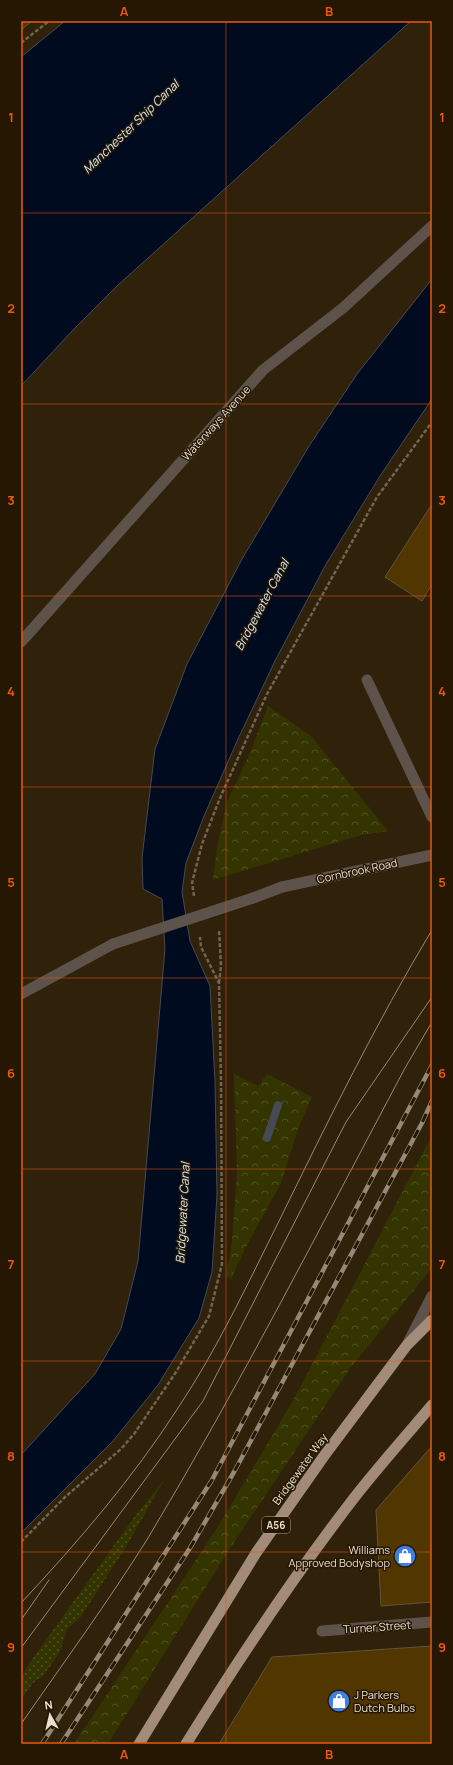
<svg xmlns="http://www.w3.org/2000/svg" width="453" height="1765" viewBox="0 0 453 1765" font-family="Manrope,sans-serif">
  <defs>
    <pattern id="grass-dots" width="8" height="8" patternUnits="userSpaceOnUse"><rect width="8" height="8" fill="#333400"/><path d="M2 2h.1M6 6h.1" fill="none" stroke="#515124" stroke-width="1.8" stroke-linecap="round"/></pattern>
    <pattern id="forest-crowns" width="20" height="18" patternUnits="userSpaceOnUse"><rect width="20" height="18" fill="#333400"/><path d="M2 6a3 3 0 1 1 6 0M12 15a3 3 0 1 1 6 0" fill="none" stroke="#515124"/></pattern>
  </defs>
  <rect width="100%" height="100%" fill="#2f210a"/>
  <polygon fill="url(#grass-dots)" points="164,1480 126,1547 80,1618 67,1629 60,1652 44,1675 33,1683 21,1699 21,1677 33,1658 135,1516"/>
  <g fill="url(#forest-crowns)">
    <polygon points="268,706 311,736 388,831 362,835 213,880 217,847 227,802 249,755"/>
    <polygon points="234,1074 258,1086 267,1074 312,1097 298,1129 281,1183 245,1249 231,1279 226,1276 232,1242 237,1173"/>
    <polygon points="432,1135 432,1268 351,1367 227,1553 108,1744 74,1744 219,1525 294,1399"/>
  </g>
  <g fill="#000b1f" stroke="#464a54">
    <polygon points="65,21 411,21 117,286 73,330 21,386 21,57"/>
    <polygon points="432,279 432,399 380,476 325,566 275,661 238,739 204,816 186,863 182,892 190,941 210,986 215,1082 217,1195 212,1272 199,1318 158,1385 113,1441 21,1533 21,1455 95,1374 121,1329 138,1261 165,949 162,899 143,889 142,858 155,749 187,664 242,559 309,446 357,374"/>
  </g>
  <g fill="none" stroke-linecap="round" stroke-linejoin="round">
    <polyline stroke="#464a54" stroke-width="8" points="267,1138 278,1105"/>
  </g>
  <g fill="#523600" stroke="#64533c">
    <polygon points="21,21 32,21 21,30"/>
    <polygon points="432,504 432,584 422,601 385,577"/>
    <polygon points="432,1446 432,1602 381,1606 376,1510"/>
    <polygon points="432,1646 432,1744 219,1744 272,1657"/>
  </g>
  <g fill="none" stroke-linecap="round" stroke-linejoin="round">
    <g stroke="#716451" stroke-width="2.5" stroke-dasharray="4 2" stroke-linecap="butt">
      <polyline points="21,43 49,21"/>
      <polyline points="194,896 192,883 202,844 220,798 267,694 377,497 432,422"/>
      <polyline points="219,983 221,966 219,930"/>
      <polyline points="21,1542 65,1497 121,1449 134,1434 176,1372 209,1316 222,1264 221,1081 219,983 201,947 200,937"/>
    </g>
    <g stroke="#5d534b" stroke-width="11">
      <polyline points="21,642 263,370 343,308 432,226"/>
      <polyline points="367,680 432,817"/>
      <polyline points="253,898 282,887"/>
      <polyline points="21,994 113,944"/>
      <polyline points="322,1631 432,1622"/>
    </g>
    <g stroke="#5d534b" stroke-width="11">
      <polyline points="282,887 432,855"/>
      <polyline points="409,1341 432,1296"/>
    </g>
    <g stroke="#a28b78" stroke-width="11">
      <polyline points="139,1744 256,1553 324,1456 407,1345 432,1320"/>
      <path d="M186 1744C238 1660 293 1577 354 1498 379 1466 406 1436 432 1405"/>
    </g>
    <g stroke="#948877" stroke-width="1">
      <path d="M21 1603C78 1542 133 1478 178 1408 218 1348 248 1283 280 1219 328 1121 376 1023 432 930"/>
      <polyline points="21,1620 49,1580"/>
      <polyline points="21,1648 203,1401 346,1122 432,997"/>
      <path d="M21 1724C64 1662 108 1602 148 1538 240 1385 321 1226 405 1068L432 1022"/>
    </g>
    <g stroke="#948877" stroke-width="4.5">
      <g id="rail">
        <polyline points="42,1744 212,1480 432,1065"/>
        <polyline points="61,1744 190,1548 234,1472 422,1123 432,1101"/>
      </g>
    </g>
    <use href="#rail" stroke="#251702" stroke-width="3" stroke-dasharray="9" stroke-linecap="butt"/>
    <polyline stroke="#5d534b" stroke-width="11" points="113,944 253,898"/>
  </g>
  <path fill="none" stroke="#e8590c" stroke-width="1" stroke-opacity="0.55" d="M226 21V1744M21 213H432M21 404H432M21 596H432M21 787H432M21 978H432M21 1169H432M21 1361H432M21 1552H432"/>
  <defs>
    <g id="shop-disc" transform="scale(1.15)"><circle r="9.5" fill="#3f7fe0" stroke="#251702"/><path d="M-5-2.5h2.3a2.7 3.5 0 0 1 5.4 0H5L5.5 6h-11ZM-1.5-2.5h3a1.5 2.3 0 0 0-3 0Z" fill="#fff"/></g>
  </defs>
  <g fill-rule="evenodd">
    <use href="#shop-disc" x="405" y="1556"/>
    <use href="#shop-disc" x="339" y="1701"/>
  </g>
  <g text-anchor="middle" stroke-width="3" stroke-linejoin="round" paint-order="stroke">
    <rect fill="#251702" stroke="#aea293" stroke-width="1" x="262" y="1517" width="28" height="16" rx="3"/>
    <g font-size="10" font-weight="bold" fill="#e8ded1">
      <text x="276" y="1529">A56</text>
    </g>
    <g font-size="11" fill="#e8ded1" stroke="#251702">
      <text transform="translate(216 423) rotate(-48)" y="4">Waterways Avenue</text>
      <text transform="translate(357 871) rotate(-12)" y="4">Cornbrook Road</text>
      <text transform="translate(300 1469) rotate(-54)" y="4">Bridgewater Way</text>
      <text transform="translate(377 1627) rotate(-4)" y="4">Turner Street</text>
    </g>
    <g font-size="11" fill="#e8ded1" stroke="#251702" text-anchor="end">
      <text x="390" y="1554">Williams<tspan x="390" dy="13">Approved Bodyshop</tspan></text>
      <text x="354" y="1699" text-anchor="start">J Parkers<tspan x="354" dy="13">Dutch Bulbs</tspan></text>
    </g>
    <g font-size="12" font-style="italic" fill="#d5e7f9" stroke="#251702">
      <text transform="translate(131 127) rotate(-44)" y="4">Manchester Ship Canal</text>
      <text transform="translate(262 605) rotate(-62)" y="4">Bridgewater Canal</text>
      <text transform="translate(183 1213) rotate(-87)" y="4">Bridgewater Canal</text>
    </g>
  </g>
  <rect width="453" height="1765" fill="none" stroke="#251702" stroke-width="44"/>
  <g transform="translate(50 1715) rotate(352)" stroke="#251702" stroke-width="3" paint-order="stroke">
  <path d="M0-3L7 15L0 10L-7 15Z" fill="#e8ded1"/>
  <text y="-6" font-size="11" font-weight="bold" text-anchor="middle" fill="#e8ded1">N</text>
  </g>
  <rect x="22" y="22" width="409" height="1721" fill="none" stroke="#e8590c" stroke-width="1.5"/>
  <g font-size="13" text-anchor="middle" font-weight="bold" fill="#e8590c">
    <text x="124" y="16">A</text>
    <text x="329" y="16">B</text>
    <text x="11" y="122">1</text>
    <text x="442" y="122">1</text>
    <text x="11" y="313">2</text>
    <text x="442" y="313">2</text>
    <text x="11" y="505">3</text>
    <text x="442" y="505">3</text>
    <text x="11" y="696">4</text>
    <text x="442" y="696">4</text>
    <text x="11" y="887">5</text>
    <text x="442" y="887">5</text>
    <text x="11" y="1078">6</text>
    <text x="442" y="1078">6</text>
    <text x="11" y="1269">7</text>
    <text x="442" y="1269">7</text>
    <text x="11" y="1461">8</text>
    <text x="442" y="1461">8</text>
    <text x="11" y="1652">9</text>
    <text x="442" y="1652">9</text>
    <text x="124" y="1759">A</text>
    <text x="329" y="1759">B</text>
  </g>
</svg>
